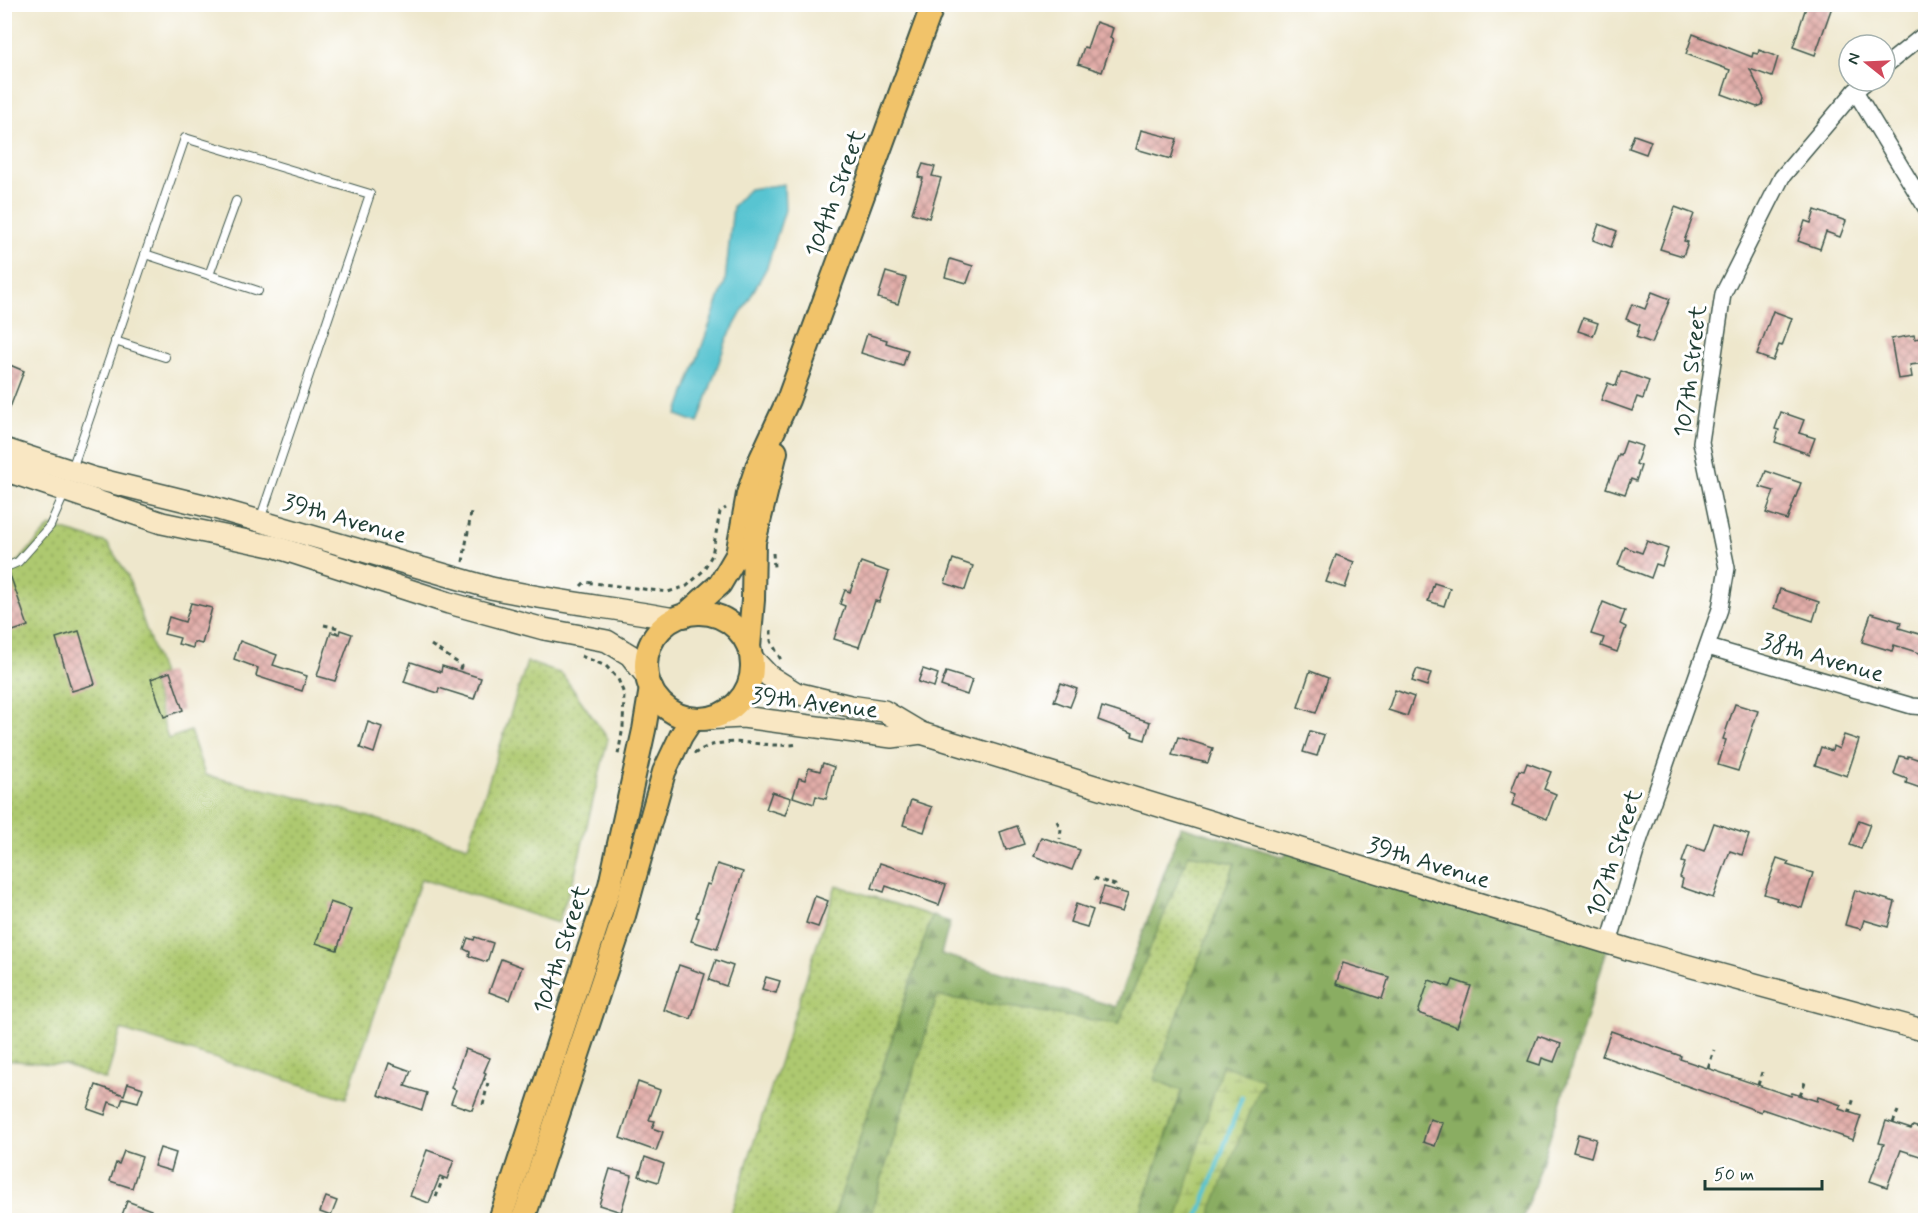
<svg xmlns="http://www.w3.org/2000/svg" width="1930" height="1225" viewBox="0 0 1930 1225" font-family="Mynerve,sans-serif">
  <defs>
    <pattern id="grass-dots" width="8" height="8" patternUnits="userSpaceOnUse" patternTransform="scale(1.5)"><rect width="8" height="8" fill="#aec96f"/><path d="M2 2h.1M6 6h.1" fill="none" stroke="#8da45c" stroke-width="1.8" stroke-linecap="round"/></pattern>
    <pattern id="forest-firs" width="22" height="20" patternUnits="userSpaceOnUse" patternTransform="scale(1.5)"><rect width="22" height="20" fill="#8aad62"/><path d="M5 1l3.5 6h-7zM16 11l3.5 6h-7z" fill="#708e52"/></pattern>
    <pattern id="wetland-marsh" width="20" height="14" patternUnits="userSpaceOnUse" patternTransform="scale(1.5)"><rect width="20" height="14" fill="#aec96f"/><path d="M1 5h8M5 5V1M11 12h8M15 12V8" fill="none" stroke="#8da45c"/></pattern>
    <pattern id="building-cross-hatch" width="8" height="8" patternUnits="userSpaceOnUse" patternTransform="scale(1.5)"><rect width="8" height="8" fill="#e2ada9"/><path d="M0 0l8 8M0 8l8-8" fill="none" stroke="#b78e8a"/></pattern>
  </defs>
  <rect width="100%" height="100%" fill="#fff"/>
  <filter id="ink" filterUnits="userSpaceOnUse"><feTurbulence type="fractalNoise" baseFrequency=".0167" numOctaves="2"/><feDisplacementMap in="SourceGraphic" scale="12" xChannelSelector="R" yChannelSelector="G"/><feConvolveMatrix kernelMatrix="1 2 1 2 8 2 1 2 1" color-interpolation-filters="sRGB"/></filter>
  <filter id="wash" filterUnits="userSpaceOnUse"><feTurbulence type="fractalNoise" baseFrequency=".008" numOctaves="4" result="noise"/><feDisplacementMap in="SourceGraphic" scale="24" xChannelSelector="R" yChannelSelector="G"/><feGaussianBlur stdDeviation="1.35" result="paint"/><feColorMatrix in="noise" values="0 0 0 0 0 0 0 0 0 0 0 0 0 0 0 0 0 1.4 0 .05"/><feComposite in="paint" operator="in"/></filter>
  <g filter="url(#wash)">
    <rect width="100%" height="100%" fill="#eee7cc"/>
    <g fill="url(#grass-dots)" stroke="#668352" stroke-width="1.5">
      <polygon points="50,526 107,543 127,574 162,675 151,679 168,739 190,731 205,775 317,802 468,846 527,662 562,674 608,739 575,874 558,923 421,879 346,1098 121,1030 106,1080 64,1065 5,1060 4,568 18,562"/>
      <polygon points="1188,854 1235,863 1155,1079 1182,1090 1138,1220 869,1220 937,996 1119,1024"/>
      <polygon points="836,885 932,916 833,1220 729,1220"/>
    </g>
    <polygon fill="url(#forest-firs)" stroke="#54754b" stroke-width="1.5" points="1181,826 1285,857 1289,846 1609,943 1541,1167 1522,1220 1138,1220 1182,1091 1154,1079 1235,863 1189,854 1119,1024 937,996 869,1220 833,1220 932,916 950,922 941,954 1116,1007"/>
    <polygon fill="url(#wetland-marsh)" stroke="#668352" stroke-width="1.5" points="1222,1065 1263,1079 1212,1209 1211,1220 1177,1220"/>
    <polygon fill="#58c4d1" stroke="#3c8082" stroke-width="1.5" points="784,184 785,210 767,267 727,339 698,423 677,415 725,282 733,206 749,189"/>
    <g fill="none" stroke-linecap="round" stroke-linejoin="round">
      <polyline stroke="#58c4d1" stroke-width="4.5" points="1197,1220 1242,1097"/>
    </g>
    <g id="blocks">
      <g fill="url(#building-cross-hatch)">
        <polygon points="1807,4 1833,4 1815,55 1793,47"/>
        <polygon points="1096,22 1113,28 1110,38 1113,39 1102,72 1078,64 1084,47 1087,48"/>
        <polygon points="1693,34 1752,57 1753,53 1758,54 1759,50 1778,57 1772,77 1750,69 1764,99 1762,105 1757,107 1722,94 1730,70 1686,54"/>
        <polygon points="1141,130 1177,139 1171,159 1136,149"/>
        <polygon points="1634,135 1651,141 1646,154 1629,148"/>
        <polygon points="923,164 935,167 932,176 941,178 929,218 912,213 923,178 918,177"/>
        <polygon points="1675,207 1694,214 1684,241 1688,242 1683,256 1660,249"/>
        <polygon points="1815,210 1846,221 1840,237 1826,232 1820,249 1798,241 1805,221 1811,223"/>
        <polygon points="1599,224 1617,231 1611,247 1593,240"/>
        <polygon points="950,259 973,266 967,283 945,277"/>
        <polygon points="886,272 906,278 898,304 878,298"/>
        <polygon points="1652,292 1670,299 1652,343 1636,337 1640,325 1626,319 1632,304 1645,309"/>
        <polygon points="1773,311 1792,318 1782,346 1779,345 1773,361 1757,355"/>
        <polygon points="1583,318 1598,323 1593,336 1578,331"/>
        <polygon points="867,334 887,340 886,343 908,350 903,366 861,353"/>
        <polygon points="1914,335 1915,339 1926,337 1926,363 1910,365 1912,377 1898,379 1891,339"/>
        <polygon points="10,365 24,371 6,418 4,368 8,369"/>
        <polygon points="1621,371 1649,381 1643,399 1637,397 1632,411 1601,400 1608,383 1616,386"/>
        <polygon points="1781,412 1804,420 1799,433 1815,438 1809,454 1775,442 1779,430 1775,429"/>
        <polygon points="1626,441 1642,446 1636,464 1641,466 1636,481 1631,479 1625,494 1606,488 1619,454 1621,455"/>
        <polygon points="1766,471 1801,483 1787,520 1766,513 1774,491 1760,487"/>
        <polygon points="1647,541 1668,549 1662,566 1656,564 1651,578 1618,565 1625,547 1642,553"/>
        <polygon points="1336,555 1354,562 1345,588 1326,582"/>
        <polygon points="953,559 973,566 965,590 945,583"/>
        <polygon points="861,562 889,572 879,602 875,601 859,647 834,639 845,606 840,604 845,590 850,592"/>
        <polygon points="9,572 28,626 4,634 4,574"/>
        <polygon points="1434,583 1450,588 1444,606 1428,601"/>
        <polygon points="1780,589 1819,602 1813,621 1774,608"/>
        <polygon points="1603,602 1625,611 1620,624 1626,627 1617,652 1601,646 1604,638 1591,634"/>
        <polygon points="191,603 212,608 202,644 194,642 193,648 178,644 180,638 164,634 169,617 185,622"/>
        <polygon points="1871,613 1901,622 1899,628 1926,636 1926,655 1894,645 1892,651 1862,642"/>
        <polygon points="340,630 352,634 335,681 317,676 331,632 339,634"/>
        <polygon points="79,631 95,684 72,691 56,638"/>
        <polygon points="240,641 277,655 273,665 307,676 302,691 256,676 258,668 234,659"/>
        <polygon points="411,662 441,672 442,666 481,678 474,699 439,688 438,693 404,682"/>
        <polygon points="923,669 938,674 934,687 918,682"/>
        <polygon points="1417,669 1431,673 1427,686 1412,681"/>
        <polygon points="1310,671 1328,678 1316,713 1298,707"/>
        <polygon points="170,672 183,710 164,717 151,679"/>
        <polygon points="946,672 972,680 967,695 941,686"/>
        <polygon points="1061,683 1077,689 1070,707 1054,701"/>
        <polygon points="1395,690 1414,697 1407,716 1388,710"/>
        <polygon points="1735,704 1758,711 1738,771 1718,765 1726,740 1723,739"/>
        <polygon points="1102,707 1150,722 1145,740 1132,736 1133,733 1098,720"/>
        <polygon points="368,722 382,727 374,753 360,748"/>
        <polygon points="1310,731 1324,735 1317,756 1303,752"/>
        <polygon points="1844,735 1859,740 1847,776 1815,765 1821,747 1832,751 1833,746 1839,749"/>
        <polygon points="1178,737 1213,748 1208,763 1172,755"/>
        <polygon points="1900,756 1908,758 1908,756 1926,762 1926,790 1906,783 1907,779 1894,774"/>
        <polygon points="823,763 834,767 826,799 816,796 814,804 793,797 799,778 805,780 809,768 820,771"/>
        <polygon points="1527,763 1551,772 1544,789 1556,794 1547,819 1512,805 1516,794 1511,792 1519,770 1524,771"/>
        <polygon points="772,792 791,798 785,815 766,809"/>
        <polygon points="911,800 932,807 924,832 903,825"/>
        <polygon points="1859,820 1870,824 1861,849 1850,845"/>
        <polygon points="1714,823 1749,835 1742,855 1730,851 1713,898 1681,887 1683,879 1680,877 1685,863 1682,862 1688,845 1704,851"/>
        <polygon points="1017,826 1024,844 1006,850 1000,832"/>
        <polygon points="1041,837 1080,850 1072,870 1034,856"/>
        <polygon points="1777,858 1789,862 1787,865 1813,873 1802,908 1776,900 1777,898 1764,894"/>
        <polygon points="880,863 946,885 939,905 886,886 884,892 872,888"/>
        <polygon points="717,864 743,872 717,949 691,941 699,918 696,917 707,884 710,885"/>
        <polygon points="1104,887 1128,894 1122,912 1098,905"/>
        <polygon points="1855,890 1895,902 1888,927 1864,920 1861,929 1845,925"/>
        <polygon points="815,896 828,901 818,927 806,923"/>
        <polygon points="330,902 351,909 337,950 316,943"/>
        <polygon points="1076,904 1093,910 1087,927 1070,922"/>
        <polygon points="475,937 493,943 487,962 469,956 470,952 464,949 468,938 474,940"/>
        <polygon points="501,959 522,967 510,1000 489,992"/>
        <polygon points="716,960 733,966 726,986 709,980"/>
        <polygon points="1343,963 1389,977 1382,999 1336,984"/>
        <polygon points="679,965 705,974 691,1019 664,1010"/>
        <polygon points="766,977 780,981 776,993 762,989"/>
        <polygon points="1429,980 1450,987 1453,980 1471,986 1457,1027 1418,1013"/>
        <polygon points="1611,1031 1681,1056 1680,1059 1791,1096 1792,1093 1817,1101 1818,1097 1841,1105 1839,1109 1861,1116 1853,1140 1762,1109 1761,1112 1602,1056"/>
        <polygon points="1538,1036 1561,1044 1554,1062 1542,1058 1540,1065 1528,1061"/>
        <polygon points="465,1049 490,1058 484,1072 486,1073 472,1110 451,1103 456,1090 451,1088"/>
        <polygon points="389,1063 411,1071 405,1086 427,1093 422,1110 378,1095"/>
        <polygon points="638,1082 660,1090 649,1120 655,1121 652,1128 663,1132 656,1151 620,1138"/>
        <polygon points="128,1083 143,1088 138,1102 123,1098 120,1106 109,1102 105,1115 88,1109 96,1085 124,1095"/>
        <polygon points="1430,1119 1443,1123 1435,1146 1423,1142"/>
        <polygon points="1886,1121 1911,1129 1913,1126 1923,1129 1922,1133 1926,1134 1926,1158 1901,1150 1887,1187 1870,1181 1884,1144 1879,1143"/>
        <polygon points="1578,1134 1596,1139 1591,1157 1573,1152"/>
        <polygon points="160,1148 176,1153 171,1171 154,1166"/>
        <polygon points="427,1150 454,1160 447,1179 440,1176 429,1203 410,1196"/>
        <polygon points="124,1151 142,1157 132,1188 110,1181 116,1163 119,1164"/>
        <polygon points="645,1157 664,1164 658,1182 639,1176"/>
        <polygon points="610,1169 632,1175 621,1212 599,1205"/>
        <polygon points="326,1197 337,1201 331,1216 320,1212"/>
        <polygon points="127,1201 151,1210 148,1221 120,1221"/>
      </g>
    </g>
  </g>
  <g filter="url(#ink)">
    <use href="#blocks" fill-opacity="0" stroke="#3e564b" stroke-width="1.5"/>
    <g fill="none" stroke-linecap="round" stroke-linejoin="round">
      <g stroke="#3e564b" stroke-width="10">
        <g id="lane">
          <polyline points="145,254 258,291"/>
          <polyline points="209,275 236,201"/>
          <polyline points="115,341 165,357"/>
          <polyline points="72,469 185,138 370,194 260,520"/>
          <polyline points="4,568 18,562 50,526 65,492"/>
        </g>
      </g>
      <g stroke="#3e564b" stroke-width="18">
        <g id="street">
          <polyline points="1885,66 1926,33"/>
          <polyline points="1855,91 1926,208"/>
          <polyline points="1708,647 1912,706 1926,707"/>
          <polyline points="1609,943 1640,838 1720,609 1727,568 1701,442 1723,294 1782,177 1855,91 1867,81"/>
        </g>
      </g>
      <g stroke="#3e564b" stroke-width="24">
        <g id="secondary">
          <path d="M4 449 93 478 211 507 491 588C552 601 614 608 675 619"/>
          <polyline points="4,470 162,523 276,547 449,603 544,629 607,641 630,655 648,678"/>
          <polyline points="752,658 769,676 796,693 850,706 884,711 921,733 1634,951 1926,1031"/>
          <polyline points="703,719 743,717 892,737 921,733"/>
        </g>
      </g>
      <g stroke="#3e564b" stroke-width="26">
        <g id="primary">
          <circle cx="699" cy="666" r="53"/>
          <polyline points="684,616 720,584 737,555 748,494 757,467 788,400 933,4"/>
          <polyline points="749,647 753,600 754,542 776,452"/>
          <polyline points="500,1220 610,885 644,730 651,688"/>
          <polyline points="523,1220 623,919 664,772 681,736 692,719"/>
        </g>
      </g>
      <g stroke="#3e564b" stroke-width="3" stroke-dasharray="4.5 4.5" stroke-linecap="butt">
        <polyline points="773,553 774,567"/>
        <polyline points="463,562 471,513"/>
        <polyline points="581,586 585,582 668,592 687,586 703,571 712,555 720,512 726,508"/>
        <polyline points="324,625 338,628 336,633"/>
        <polyline points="771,630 771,641 781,660"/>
        <polyline points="431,645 458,663 461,666 459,672"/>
        <polyline points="581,656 606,666 618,679 624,694 623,727 618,755"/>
        <path d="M694 754C725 731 764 750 799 744"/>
        <polyline points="1057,821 1061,829 1060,839"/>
        <polyline points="1094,878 1115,885 1114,890"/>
        <polyline points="1708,1068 1714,1050"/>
        <polyline points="1758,1085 1763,1069"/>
        <polyline points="1800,1095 1805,1082"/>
        <polyline points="483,1105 488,1082 484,1079"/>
        <polyline points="1849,1113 1854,1098"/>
        <polyline points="1893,1123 1898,1111"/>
        <polyline points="436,1197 443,1178"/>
      </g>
      <use href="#lane" stroke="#fff" stroke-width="8"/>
      <use href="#street" stroke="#fff" stroke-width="15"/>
      <use href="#secondary" stroke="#f9e7c3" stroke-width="21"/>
      <use href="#primary" stroke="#f1c36a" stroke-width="22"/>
    </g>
  </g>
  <g text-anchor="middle" stroke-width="6" stroke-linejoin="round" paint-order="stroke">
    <g font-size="24" fill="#1f3d34" stroke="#fff">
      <text transform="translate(835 193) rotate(-70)" y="8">104th Street</text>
      <text transform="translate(1690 371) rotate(-83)" y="8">107th Street</text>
      <text transform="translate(345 518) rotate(16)" y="8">39th Avenue</text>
      <text transform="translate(1823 657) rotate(16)" y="8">38th Avenue</text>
      <text transform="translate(815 702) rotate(7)" y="8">39th Avenue</text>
      <text transform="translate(1614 853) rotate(-72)" y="8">107th Street</text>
      <text transform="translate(1429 862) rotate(17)" y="8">39th Avenue</text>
      <text transform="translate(561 949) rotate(-72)" y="8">104th Street</text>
    </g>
  </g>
  <rect width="1930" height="1225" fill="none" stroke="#fff" stroke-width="24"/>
  <g transform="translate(1867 63) rotate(288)"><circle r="28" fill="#ffffff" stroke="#a5b1ae" stroke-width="1.5"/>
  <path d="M0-4.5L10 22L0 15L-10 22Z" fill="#d1495b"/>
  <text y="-9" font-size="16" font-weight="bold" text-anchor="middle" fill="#1f3d34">N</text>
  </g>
  <path d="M1705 1180v9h117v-9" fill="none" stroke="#1f3d34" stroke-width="3"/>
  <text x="1714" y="1180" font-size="18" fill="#1f3d34" stroke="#ffffff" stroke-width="4.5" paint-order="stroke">50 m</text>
</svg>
